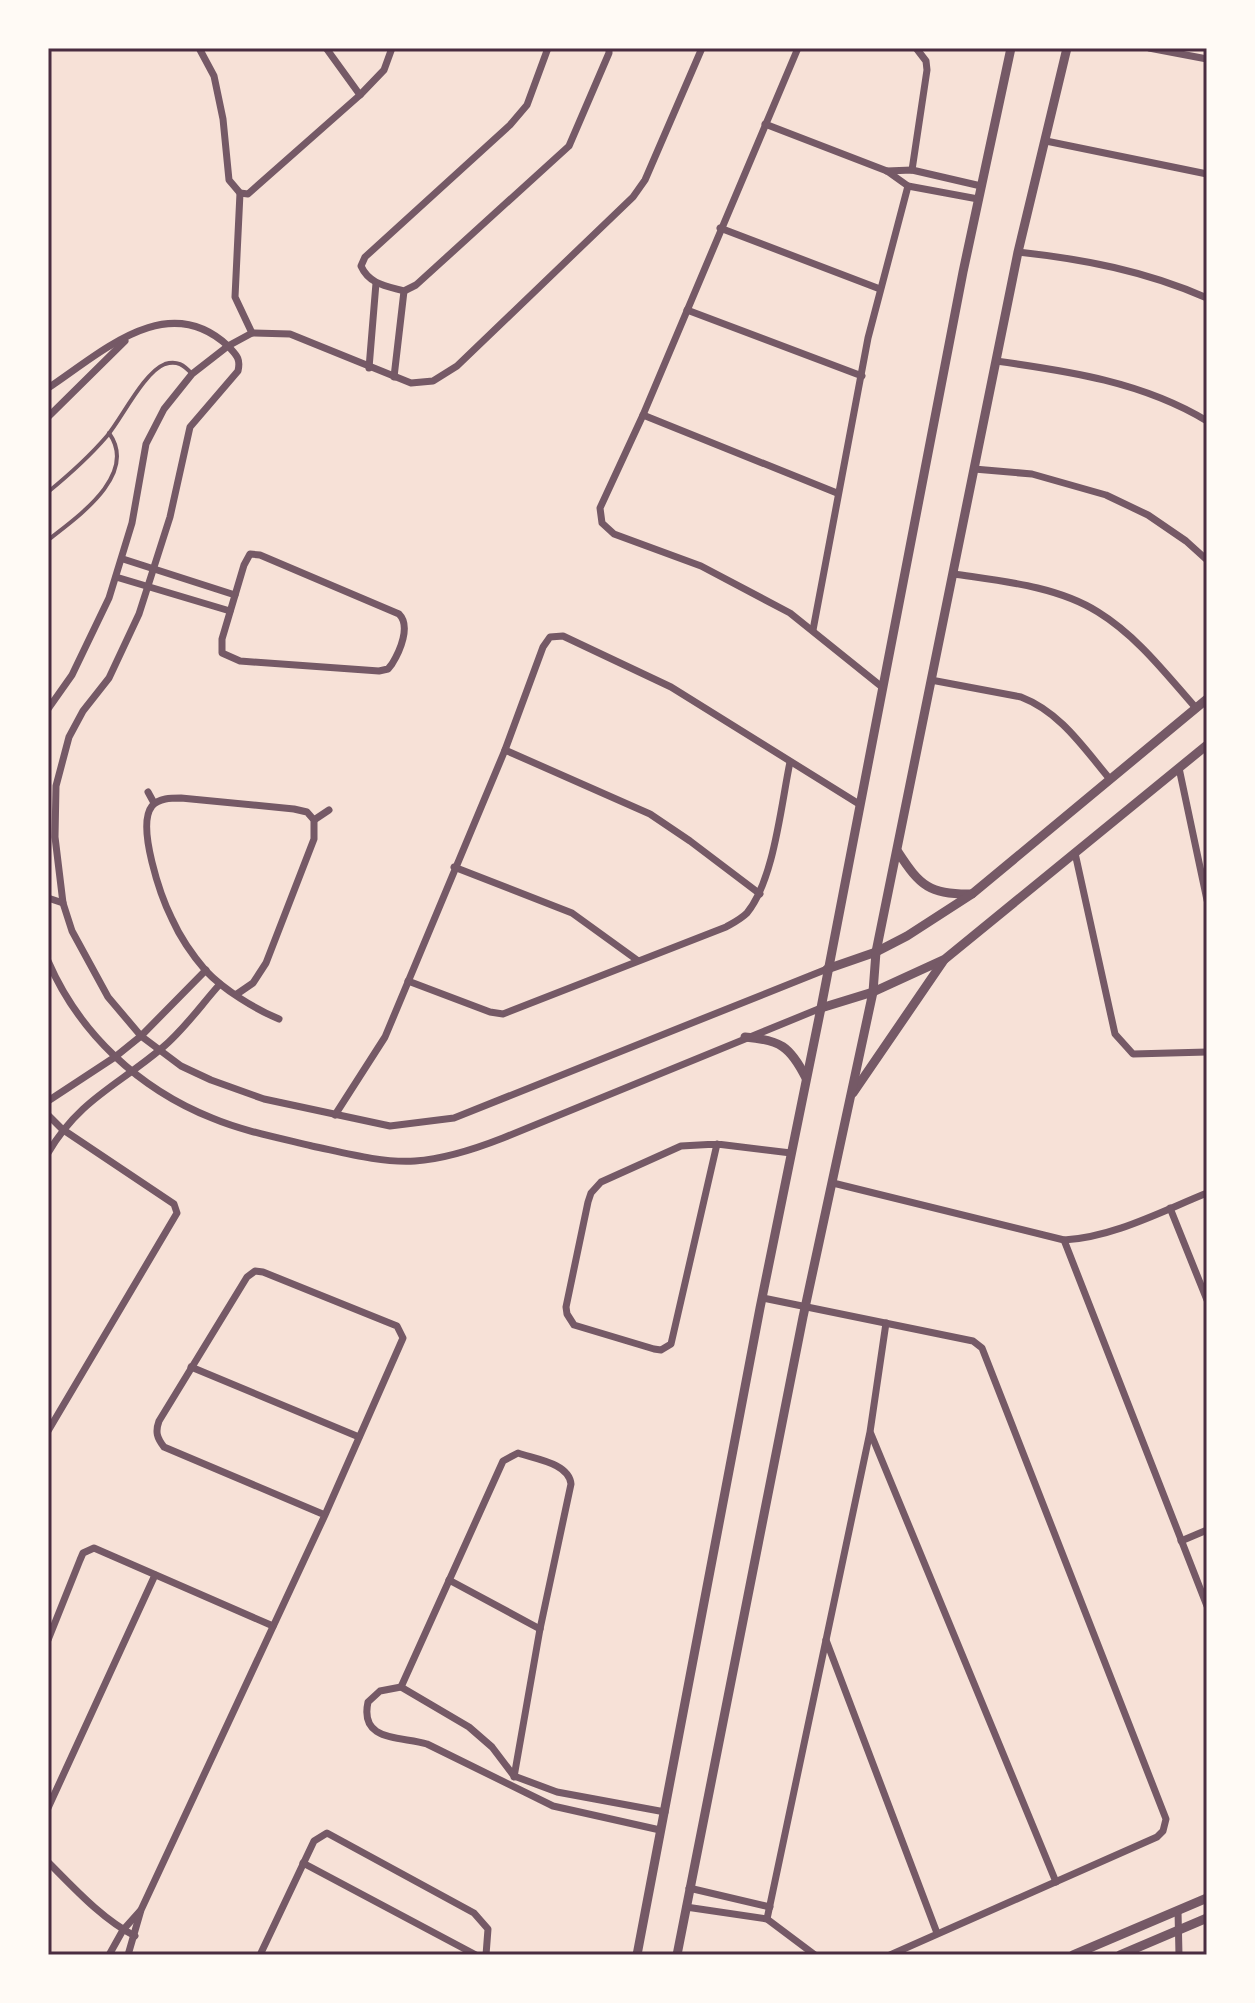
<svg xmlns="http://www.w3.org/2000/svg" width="1255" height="2003" viewBox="0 0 1255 2003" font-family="Figtree,sans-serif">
  <rect width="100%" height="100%" fill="#f7e1d7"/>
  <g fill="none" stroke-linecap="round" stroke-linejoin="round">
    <g stroke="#755966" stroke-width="4">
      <path d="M48 492C70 474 89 457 107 436 122 418 144 372 165 364 177 360 184 365 192 374"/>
      <path d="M48 540C77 517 139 475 109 433"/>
    </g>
    <g stroke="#755966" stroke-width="7">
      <polyline points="199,48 214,76 223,119 229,180 240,193 248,194 360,95 384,70 392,48"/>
      <polyline points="326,48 360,95"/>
      <path d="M548 48 527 105 510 125 365 257 361 266C369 284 386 286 404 291L416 285 569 146 609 53V48"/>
      <polyline points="798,48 643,415 600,508 602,523 614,534 701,566 790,613 882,687"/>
      <polyline points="1149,48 1207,59"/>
      <polyline points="765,124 887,171 908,186 978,199"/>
      <polyline points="1046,141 1207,174"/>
      <polyline points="912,170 927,70 926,61 916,48"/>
      <polyline points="887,171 912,170 981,186"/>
      <polyline points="240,193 235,297 252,333"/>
      <polyline points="720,228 880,289"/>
      <path d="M1018 252C1083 259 1146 271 1207 298"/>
      <polyline points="687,310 862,376"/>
      <path d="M996 361C1068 371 1143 382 1207 421"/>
      <polyline points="369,368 376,283"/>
      <polyline points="394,377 404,291"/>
      <path d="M48 388C101 353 167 289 228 346L252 333 290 334 411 383 433 381 457 366 633 197 645 180 702 48"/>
      <polyline points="643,415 837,493"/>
      <polyline points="48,417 125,341"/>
      <polyline points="974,469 1032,474 1106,495 1148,515 1186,541 1207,560"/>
      <path d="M250 554 260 555 399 614C411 626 400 651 392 664L388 669 379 671 240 661 222 653V639L244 565Z"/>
      <polyline points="123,559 235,595"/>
      <path d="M954 574C1001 581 1057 586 1098 612 1137 636 1166 674 1196 708"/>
      <polyline points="116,577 230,611"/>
      <polyline points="813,630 868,338 908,186"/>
      <path d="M931 680 1021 697C1060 712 1083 747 1109 778"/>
      <path d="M48 709 72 675 109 598 132 523 146 444 164 409 192 374 228 346C236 355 241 358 238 371L190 427 170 517 139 614 109 678 83 711 69 737 56 786 55 837 63 903 72 931 108 997 141 1036 181 1066 211 1080 264 1099 390 1126 454 1118 827 969"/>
      <polyline points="505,750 650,814 690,841 760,894"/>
      <polyline points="1179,768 1207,900"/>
      <polyline points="148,792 154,803"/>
      <polyline points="314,820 329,810"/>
      <polyline points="1075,853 1115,1034 1133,1054 1207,1052"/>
      <polyline points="454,867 572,913 637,960"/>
      <polyline points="48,898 63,903"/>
      <path d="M48 961C79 1033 139 1089 212 1118 243 1131 279 1138 312 1146 345 1153 381 1163 415 1161 445 1159 475 1149 503 1138L821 1008"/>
      <path d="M408 981 490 1012 503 1014 726 927C733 923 741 919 747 913 774 880 781 805 790 762"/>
      <path d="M237 994 253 983 266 963 314 839V820L307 812 294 809 181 798C171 798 159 798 152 806 136 826 161 897 172 919 180 937 194 957 206 971 224 990 255 1009 279 1019"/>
      <polyline points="48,1101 115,1057 141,1036 206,970"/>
      <polyline points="48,1115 62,1129 174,1204 177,1213 48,1431"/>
      <polyline points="335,1115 385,1037 505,750 543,647 550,637 563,636 671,687 859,804"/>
      <polyline points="717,1144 671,1344 661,1350 654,1349 574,1325 567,1314 566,1307 588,1202 591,1193 601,1182 681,1146 717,1144 791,1153"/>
      <path d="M48 1153C79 1100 117 1086 162 1048 184 1030 201 1005 220 984"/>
      <path d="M833 1183 1064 1240C1114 1237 1162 1211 1207 1193"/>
      <polyline points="1170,1208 1207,1300"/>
      <polyline points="1064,1240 1207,1606"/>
      <polyline points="763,1298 973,1341 982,1348 1166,1819 1163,1831 1157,1837 890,1955"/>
      <polyline points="191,1367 359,1437"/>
      <polyline points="871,1434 1056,1882"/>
      <polyline points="1181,1541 1207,1530"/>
      <polyline points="449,1580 540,1629"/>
      <polyline points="48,1640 80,1560 83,1553 94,1548 273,1626"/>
      <polyline points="826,1640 937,1933"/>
      <path d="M401 1687 503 1461 518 1453C535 1459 569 1463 571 1484L540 1629 514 1777"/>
      <polyline points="48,1808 155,1575"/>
      <path d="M660 1830 553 1806 427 1744C403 1736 359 1743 368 1702L380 1691 401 1687 469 1727 492 1747 514 1776 557 1792 665 1812"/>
      <path d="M48 1862C74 1888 102 1919 135 1936"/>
      <polyline points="303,1863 476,1955"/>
      <polyline points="689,1888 770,1907"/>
      <polyline points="686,1907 767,1919 815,1955"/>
      <polyline points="1178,1911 1179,1955"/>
      <polyline points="767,1919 870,1432 886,1323"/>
      <polyline points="109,1955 123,1930 140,1911"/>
      <path d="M128 1955 141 1910 325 1515 403 1338 397 1326 263 1272 255 1271 247 1277 159 1421C155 1432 157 1438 164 1447L325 1515"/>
      <polyline points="260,1955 314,1841 327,1833 474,1913 488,1929 486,1955"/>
    </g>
    <g stroke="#755966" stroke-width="9">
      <path d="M898 852C920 886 930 895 972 894"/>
      <polyline points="827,969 876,952 907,936 972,894 1207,699"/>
      <polyline points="821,1008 873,992 945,959 1207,745"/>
      <path d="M745 1037C780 1040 790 1046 806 1078"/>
      <polyline points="853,1093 944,960"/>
      <polyline points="637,1955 760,1308 821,1008 963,272 1011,48"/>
      <polyline points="677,1955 803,1317 873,992 876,952 1018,252 1067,48"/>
      <polyline points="1073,1955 1207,1898"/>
      <polyline points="1120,1955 1207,1918"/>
    </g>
  </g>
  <rect width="1255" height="2003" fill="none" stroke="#fffaf5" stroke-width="100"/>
  <rect x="50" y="50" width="1155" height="1903" fill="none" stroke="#4a2c40" stroke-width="3"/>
</svg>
